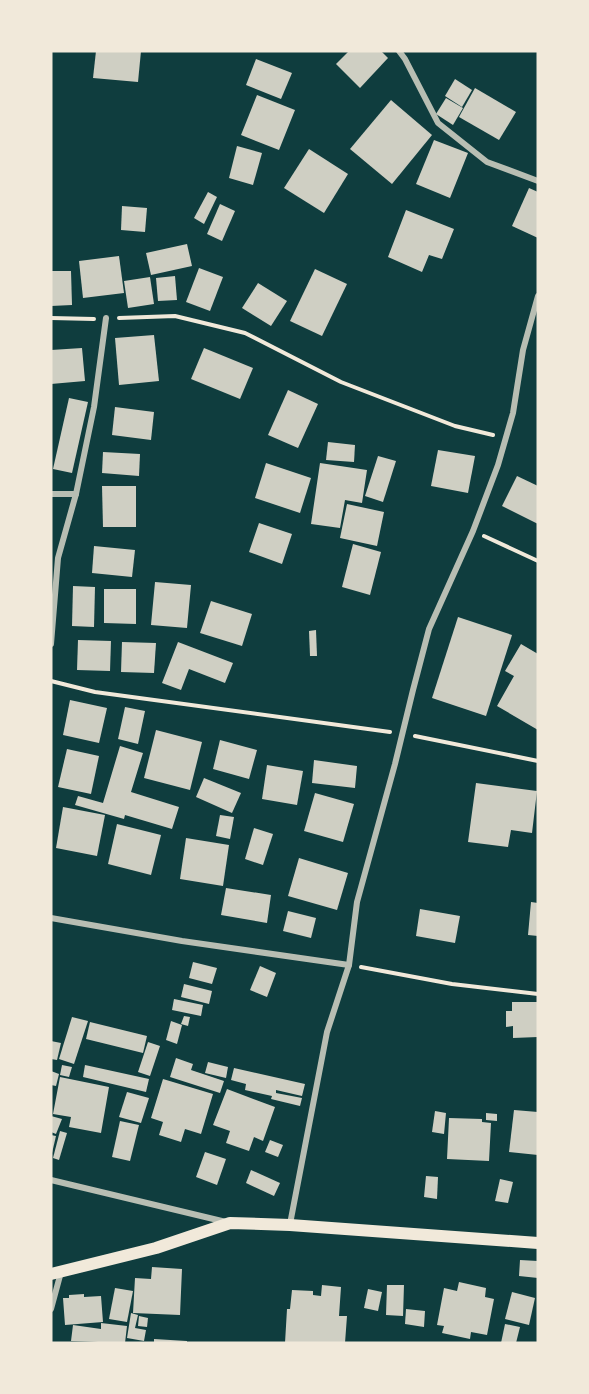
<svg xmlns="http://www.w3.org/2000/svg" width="589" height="1394" viewBox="0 0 589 1394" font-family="'PT Serif',serif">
  <rect width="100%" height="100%" fill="#0f3d3e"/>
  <g fill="#cfcfc3">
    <polygon points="96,51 141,51 138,82 93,78"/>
    <polygon points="349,51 381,51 388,58 360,88 336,64"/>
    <polygon points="256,59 292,73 281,99 246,85"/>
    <polygon points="455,79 472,90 462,107 445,96"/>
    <polygon points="475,88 516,112 499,140 459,117"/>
    <polygon points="257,95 295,110 279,150 241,135"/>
    <polygon points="446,98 463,108 453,125 436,114"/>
    <polygon points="391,100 432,135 392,184 350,149"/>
    <polygon points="434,140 468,153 450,198 416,184"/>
    <polygon points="237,146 262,153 253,185 229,178"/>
    <polygon points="309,149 348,174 324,213 284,188"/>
    <polygon points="529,188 538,192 538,238 512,226"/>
    <polygon points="208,192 217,197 204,224 194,218"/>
    <polygon points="220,204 235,211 222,241 207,234"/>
    <polygon points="122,206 147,208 145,232 121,230"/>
    <polygon points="406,210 454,229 442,259 429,255 422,272 388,257"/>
    <polygon points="187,244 192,266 151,275 146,253"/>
    <polygon points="119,256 124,293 83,298 79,261"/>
    <polygon points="199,268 223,277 210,311 186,302"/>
    <polygon points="315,269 347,284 322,336 290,321"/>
    <polygon points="51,271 71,271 72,305 51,306"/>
    <polygon points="175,276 177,300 158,301 156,278"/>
    <polygon points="150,277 154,304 128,308 124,281"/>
    <polygon points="258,283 287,301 271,326 242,308"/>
    <polygon points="154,335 159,381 119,385 115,338"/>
    <polygon points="82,348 85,381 51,384 51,350"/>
    <polygon points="204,348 253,368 240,399 191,379"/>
    <polygon points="288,390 318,404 298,448 268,435"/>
    <polygon points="69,398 88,402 72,473 53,469"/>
    <polygon points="115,407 154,412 151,440 112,435"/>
    <polygon points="328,442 355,445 354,462 326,460"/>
    <polygon points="438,450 475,456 468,493 431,486"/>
    <polygon points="103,452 140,454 139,476 102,473"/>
    <polygon points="378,456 396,461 383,502 365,496"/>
    <polygon points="266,463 311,478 300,513 255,498"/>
    <polygon points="320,463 367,470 362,503 345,500 340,528 311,524"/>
    <polygon points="517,476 538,486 538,524 502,506"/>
    <polygon points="102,486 136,486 136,527 103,527"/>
    <polygon points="347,504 384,512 377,546 340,538"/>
    <polygon points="259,523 292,534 282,564 249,552"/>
    <polygon points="353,544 381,552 370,595 342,587"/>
    <polygon points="94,546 135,550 132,577 92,573"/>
    <polygon points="155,582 191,585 187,628 151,625"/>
    <polygon points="73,586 95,587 94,627 72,626"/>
    <polygon points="104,589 136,589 136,624 104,623"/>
    <polygon points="211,601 252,614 242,646 200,633"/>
    <polygon points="458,617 512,635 486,716 432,698"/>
    <polygon points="316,630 317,656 310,656 309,631"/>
    <polygon points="78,640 111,641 110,671 77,670"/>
    <polygon points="122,642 156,643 154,673 121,672"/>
    <polygon points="178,642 233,663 225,683 189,669 181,690 162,683"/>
    <polygon points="521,644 538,654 538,730 497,706 514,676 505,671"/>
    <polygon points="70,700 107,708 99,743 63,735"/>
    <polygon points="125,707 145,711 138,744 118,739"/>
    <polygon points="156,730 202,742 190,790 144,778"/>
    <polygon points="220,740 257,750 249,779 213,769"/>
    <polygon points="120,746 143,753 131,792 179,807 172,829 125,815 124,819 75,805 78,796 103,803"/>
    <polygon points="67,749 99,756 91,794 58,787"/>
    <polygon points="314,760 357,766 355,788 312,783"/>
    <polygon points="267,765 303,771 297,805 262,799"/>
    <polygon points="204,778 241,793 232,813 196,797"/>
    <polygon points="476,783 537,791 532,833 511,830 508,847 468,842"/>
    <polygon points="315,793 354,804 343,842 304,831"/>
    <polygon points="63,807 105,815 97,856 56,848"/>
    <polygon points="220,815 234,817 230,839 216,836"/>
    <polygon points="117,824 161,835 151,875 108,864"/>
    <polygon points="254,828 273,834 263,865 245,859"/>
    <polygon points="186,838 229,845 223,886 180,879"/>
    <polygon points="299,858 348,873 337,910 288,896"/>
    <polygon points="226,888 271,895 267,923 221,915"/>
    <polygon points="531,902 538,903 538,936 528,935"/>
    <polygon points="420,909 460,916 455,943 416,936"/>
    <polygon points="288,911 316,918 311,938 283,931"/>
    <polygon points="193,962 217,968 212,984 189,978"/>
    <polygon points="260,966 276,973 267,997 250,990"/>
    <polygon points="184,984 212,991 209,1004 181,997"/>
    <polygon points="174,999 203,1005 201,1016 172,1010"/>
    <polygon points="512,1002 538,1002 538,1037 513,1038 513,1026 506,1027 506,1011 512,1011"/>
    <polygon points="184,1016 190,1017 188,1026 181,1024"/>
    <polygon points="72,1017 88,1021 74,1064 59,1059"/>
    <polygon points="171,1021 182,1025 177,1044 166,1040"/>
    <polygon points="90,1022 147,1036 143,1053 86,1039"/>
    <polygon points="51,1041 61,1043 57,1060 51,1059"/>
    <polygon points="148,1042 160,1046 150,1076 138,1072"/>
    <polygon points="176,1058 193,1064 191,1070 224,1081 220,1093 170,1077"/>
    <polygon points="208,1062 228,1067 226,1078 205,1073"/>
    <polygon points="62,1065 72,1067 69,1077 60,1075"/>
    <polygon points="85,1065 149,1079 146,1092 83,1077"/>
    <polygon points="234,1068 305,1084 302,1096 276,1090 276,1093 302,1098 300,1106 271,1099 272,1096 245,1090 246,1084 231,1080"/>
    <polygon points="51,1071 59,1074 56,1086 51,1085"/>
    <polygon points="60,1077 109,1087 101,1133 69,1127 71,1117 53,1114"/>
    <polygon points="163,1079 213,1094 201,1134 185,1129 181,1142 159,1135 163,1122 151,1118"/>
    <polygon points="227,1089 275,1107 263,1141 254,1137 249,1151 226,1143 230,1131 213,1125"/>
    <polygon points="127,1092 149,1098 141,1123 119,1117"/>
    <polygon points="514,1110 538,1112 538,1155 509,1152"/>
    <polygon points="435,1111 446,1113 444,1134 432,1132"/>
    <polygon points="486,1113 497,1114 497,1121 486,1120"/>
    <polygon points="51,1116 62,1119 56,1134 51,1132"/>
    <polygon points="449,1118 482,1119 482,1122 491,1123 489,1161 447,1159"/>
    <polygon points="120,1121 139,1125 130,1161 112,1157"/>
    <polygon points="60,1131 67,1133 59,1160 53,1158"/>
    <polygon points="51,1135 56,1136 52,1153 51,1152"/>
    <polygon points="270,1140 283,1145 278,1157 265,1152"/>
    <polygon points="205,1152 226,1159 217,1185 196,1177"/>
    <polygon points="251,1170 280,1183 274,1196 246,1183"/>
    <polygon points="426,1176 438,1177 437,1199 424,1197"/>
    <polygon points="500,1179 513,1182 508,1203 495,1201"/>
    <polygon points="520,1260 538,1261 538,1278 519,1276"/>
    <polygon points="152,1267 182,1269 180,1315 133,1313 135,1278 151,1279"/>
    <polygon points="459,1282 486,1288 485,1297 494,1299 487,1335 471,1332 470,1339 442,1333 444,1326 437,1325 444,1288 457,1291"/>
    <polygon points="322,1285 341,1287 339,1316 347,1316 345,1343 285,1343 287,1309 290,1309 292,1290 313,1291 313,1295 321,1296"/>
    <polygon points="387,1285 404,1285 403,1316 386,1315"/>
    <polygon points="115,1288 133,1291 127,1322 109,1319"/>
    <polygon points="368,1289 382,1292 378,1311 364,1308"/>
    <polygon points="512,1292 535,1298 529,1325 505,1319"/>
    <polygon points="84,1294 84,1297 101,1296 103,1322 65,1325 63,1298 69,1298 69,1295"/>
    <polygon points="406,1309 425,1311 424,1327 405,1324"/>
    <polygon points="131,1313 138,1315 135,1328 146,1330 144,1341 127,1338"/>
    <polygon points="139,1316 148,1318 147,1327 138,1326"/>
    <polygon points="101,1323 127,1326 125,1343 71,1341 73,1325 101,1329"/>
    <polygon points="505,1324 520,1327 516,1343 501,1343"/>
    <polygon points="154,1339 187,1341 187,1343 154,1343"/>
  </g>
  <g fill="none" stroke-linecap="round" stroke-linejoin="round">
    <g stroke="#f1e9da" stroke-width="4">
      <polyline points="51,318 94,319"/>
      <polyline points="119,318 175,316 245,333 341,382 455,426 493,435"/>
      <polyline points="484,536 538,561"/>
      <polyline points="51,681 95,692 390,732"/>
      <polyline points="415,736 538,761"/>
      <polyline points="361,967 452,984 538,994"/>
    </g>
    <g stroke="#b8beb3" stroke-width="6">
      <polyline points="399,51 405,59 438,123 487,162 538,181"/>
      <polyline points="51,494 76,494"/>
      <polyline points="51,644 58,558 76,494 94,407 106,318"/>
      <polyline points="51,918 182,941 349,965"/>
      <polyline points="51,1180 226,1222"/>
      <polyline points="290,1224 327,1032 349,965 357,902 395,764 413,690 429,629 473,531 498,465 513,413 523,350 538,296"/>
      <polyline points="51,1309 61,1272"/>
    </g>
    <polyline stroke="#f1e9da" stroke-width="12" points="51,1274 156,1248 230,1223 290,1225 538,1243"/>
  </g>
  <rect width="589" height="1394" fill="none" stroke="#f1e9da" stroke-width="105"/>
</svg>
